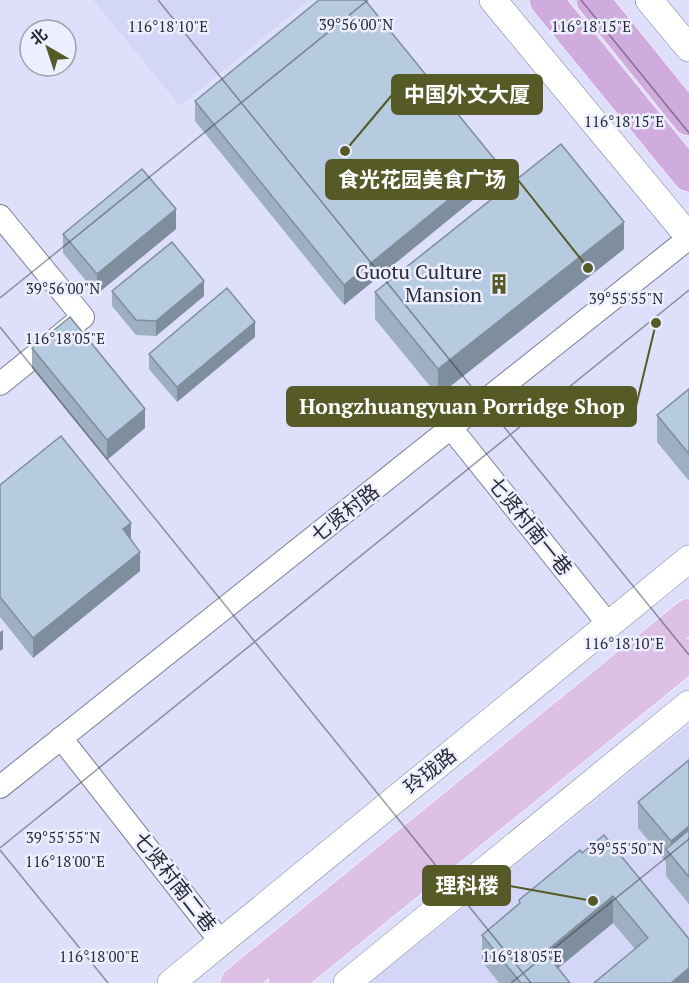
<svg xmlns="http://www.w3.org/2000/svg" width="689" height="983" viewBox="0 0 689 983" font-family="'PT Serif','Noto Sans SC',serif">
  <rect width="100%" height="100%" fill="#dee0fb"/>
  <g fill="#d4d6f8">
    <polygon points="93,0 309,0 180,106"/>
    <polygon points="689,725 689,983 370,983"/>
  </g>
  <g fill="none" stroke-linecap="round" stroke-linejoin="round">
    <g stroke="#7d7e96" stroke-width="24">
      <g id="minor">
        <polyline points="0,216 83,317 0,384"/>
        <polyline points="451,428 609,625"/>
        <polyline points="61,738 221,942"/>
        <polyline points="0,787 689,238"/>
      </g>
    </g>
    <g stroke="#7d7e96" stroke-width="28">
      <g id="tertiary">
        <polyline points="493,0 689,237"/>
        <polyline points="649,0 689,48"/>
        <polyline points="171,983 689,559"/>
        <polyline points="347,983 689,704"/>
      </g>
    </g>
    <g stroke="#fff" stroke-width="34">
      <g id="primary">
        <polyline points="237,983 689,615"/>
        <polyline points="285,983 689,655"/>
      </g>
    </g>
    <g stroke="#fff" stroke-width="34">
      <g id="trunk">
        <polyline points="546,0 689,175"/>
        <polyline points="593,0 689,119"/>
      </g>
    </g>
    <use href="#minor" stroke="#fff" stroke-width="22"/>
    <use href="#tertiary" stroke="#fff" stroke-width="27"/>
    <use href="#primary" stroke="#dcc0e6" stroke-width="33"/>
    <use href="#trunk" stroke="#d0abde" stroke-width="33"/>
  </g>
  <g fill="#9dafc0">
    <polygon points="195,101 496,181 344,305 195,121"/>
    <polygon points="176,229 97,294 63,253 63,234"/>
    <polygon points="624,249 438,396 375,319 375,292"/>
    <polygon points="112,291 204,296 156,336 136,335 112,306"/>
    <polygon points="255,337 177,402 149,369 149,354"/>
    <polygon points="32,348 145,428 107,460 32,368"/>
    <polygon points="689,389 689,481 657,442 657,415"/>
    <polygon points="0,485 131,540 140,571 33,658 0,617"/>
    <polygon points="689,760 689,904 666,876 666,862 638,828 638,802"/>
    <polygon points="582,853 689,939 635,949 613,923 558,968 570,983 499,983 482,961 482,935 519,904 519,900"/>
  </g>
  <g fill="#7f8e9c">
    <polygon points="496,161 496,181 344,305 344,285"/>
    <polygon points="176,209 176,229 97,294 97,274"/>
    <polygon points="624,222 624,249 438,396 438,369"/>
    <polygon points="204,281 204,296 156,336 156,321"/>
    <polygon points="255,322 255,337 177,402 177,387"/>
    <polygon points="145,409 145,428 107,460 107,440"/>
    <polygon points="131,523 131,542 123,529"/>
    <polygon points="140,552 140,571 33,658 33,638"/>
    <polygon points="3,630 3,649 0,651 0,632"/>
    <polygon points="689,826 689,853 671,855 671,841"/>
    <polygon points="613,896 613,923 545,979 545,952"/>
    <polygon points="689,968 689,983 671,983"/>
  </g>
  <g fill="#b6cbdf" stroke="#7f8e9c" stroke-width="1.5">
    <polygon points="319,0 365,0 496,161 344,285 195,101"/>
    <polygon points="561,144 624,222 438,369 375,292"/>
    <polygon points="142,169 176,209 97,274 63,234"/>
    <polygon points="172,242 204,281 156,321 136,320 112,291"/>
    <polygon points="227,288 255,322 177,387 149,354"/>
    <polygon points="70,317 145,409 107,440 32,348"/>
    <polygon points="689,389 689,454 657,415"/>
    <polygon points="61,436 131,523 123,529 140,552 33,638 0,597 0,485"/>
    <polygon points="689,760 689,826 671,841 638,802"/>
    <polygon points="689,830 689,877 666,849"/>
    <polygon points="604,835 689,939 689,968 671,983 594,983 648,938 613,896 545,952 570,983 521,983 482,935 520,903 519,900 580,850 582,853"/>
  </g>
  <path fill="none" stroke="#282933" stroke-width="1.5" stroke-opacity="0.45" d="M158 0 689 655M581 0 689 133M0 298 368 0M0 327 531 983M0 848 689 290M0 850 108 983M511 983 689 839"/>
  <defs>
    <g id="building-bare" transform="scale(1.62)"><path d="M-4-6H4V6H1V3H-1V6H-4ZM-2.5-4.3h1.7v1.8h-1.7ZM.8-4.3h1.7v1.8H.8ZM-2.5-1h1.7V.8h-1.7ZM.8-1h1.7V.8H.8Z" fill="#565a27" stroke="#edeeff" stroke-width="2.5" paint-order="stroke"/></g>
  </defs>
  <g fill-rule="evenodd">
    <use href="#building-bare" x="499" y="284"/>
  </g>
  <g text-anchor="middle" stroke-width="5" stroke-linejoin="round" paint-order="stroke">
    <g font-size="20" fill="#282933" stroke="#edeeff" text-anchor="end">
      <text x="482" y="279">Guotu Culture<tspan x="482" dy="23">Mansion</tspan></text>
    </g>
    <g font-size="20" fill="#282933" stroke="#edeeff">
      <text transform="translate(345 513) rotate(-38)" y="7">七贤村路</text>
      <text transform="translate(530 526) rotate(51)" y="7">七贤村南一巷</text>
      <text transform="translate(430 771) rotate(-39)" y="7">玲珑路</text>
      <text transform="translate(175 882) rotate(52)" y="7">七贤村南二巷</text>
    </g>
  </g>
  <g font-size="15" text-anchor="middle" fill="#282933" stroke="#edeeff" stroke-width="5" stroke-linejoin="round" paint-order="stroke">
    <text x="356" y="30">39°56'00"N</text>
    <text x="168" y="32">116°18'10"E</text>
    <text x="591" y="32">116°18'15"E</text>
    <text x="624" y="127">116°18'15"E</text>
    <text x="63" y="294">39°56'00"N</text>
    <text x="626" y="304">39°55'55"N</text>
    <text x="65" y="344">116°18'05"E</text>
    <text x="624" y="649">116°18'10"E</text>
    <text x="63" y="843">39°55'55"N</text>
    <text x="626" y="854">39°55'50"N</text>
    <text x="65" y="867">116°18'00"E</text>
    <text x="99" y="962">116°18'00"E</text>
    <text x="522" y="962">116°18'05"E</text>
  </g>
  <path fill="none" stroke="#565a27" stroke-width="2" d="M345 151L392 95M588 268L518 180M656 323L636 406M593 901L510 886"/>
  <g fill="#565a27" stroke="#edeeff" stroke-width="2">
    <circle cx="345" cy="151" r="6"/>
    <circle cx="588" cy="268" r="6"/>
    <circle cx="656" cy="323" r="6"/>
    <circle cx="593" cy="901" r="6"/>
  </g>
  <g fill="#565a27" stroke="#565a27" stroke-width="2">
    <rect x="392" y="75" width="150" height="39" rx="6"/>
    <rect x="326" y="160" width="192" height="39" rx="6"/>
    <rect x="287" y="387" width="349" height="39" rx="6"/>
    <rect x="423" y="866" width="87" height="39" rx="6"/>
  </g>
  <g font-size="21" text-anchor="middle" font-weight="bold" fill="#fff">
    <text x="467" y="102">中国外文大厦</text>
    <text x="422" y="187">食光花园美食广场</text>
    <text x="462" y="414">Hongzhuangyuan Porridge Shop</text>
    <text x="467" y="893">理科楼</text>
  </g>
  <g transform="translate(48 48) rotate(321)"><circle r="28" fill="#edeeff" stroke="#9e9fad" stroke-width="1.5"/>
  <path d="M0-4.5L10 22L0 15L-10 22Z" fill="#565a27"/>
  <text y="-9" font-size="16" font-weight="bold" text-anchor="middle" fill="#282933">北</text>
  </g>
</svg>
